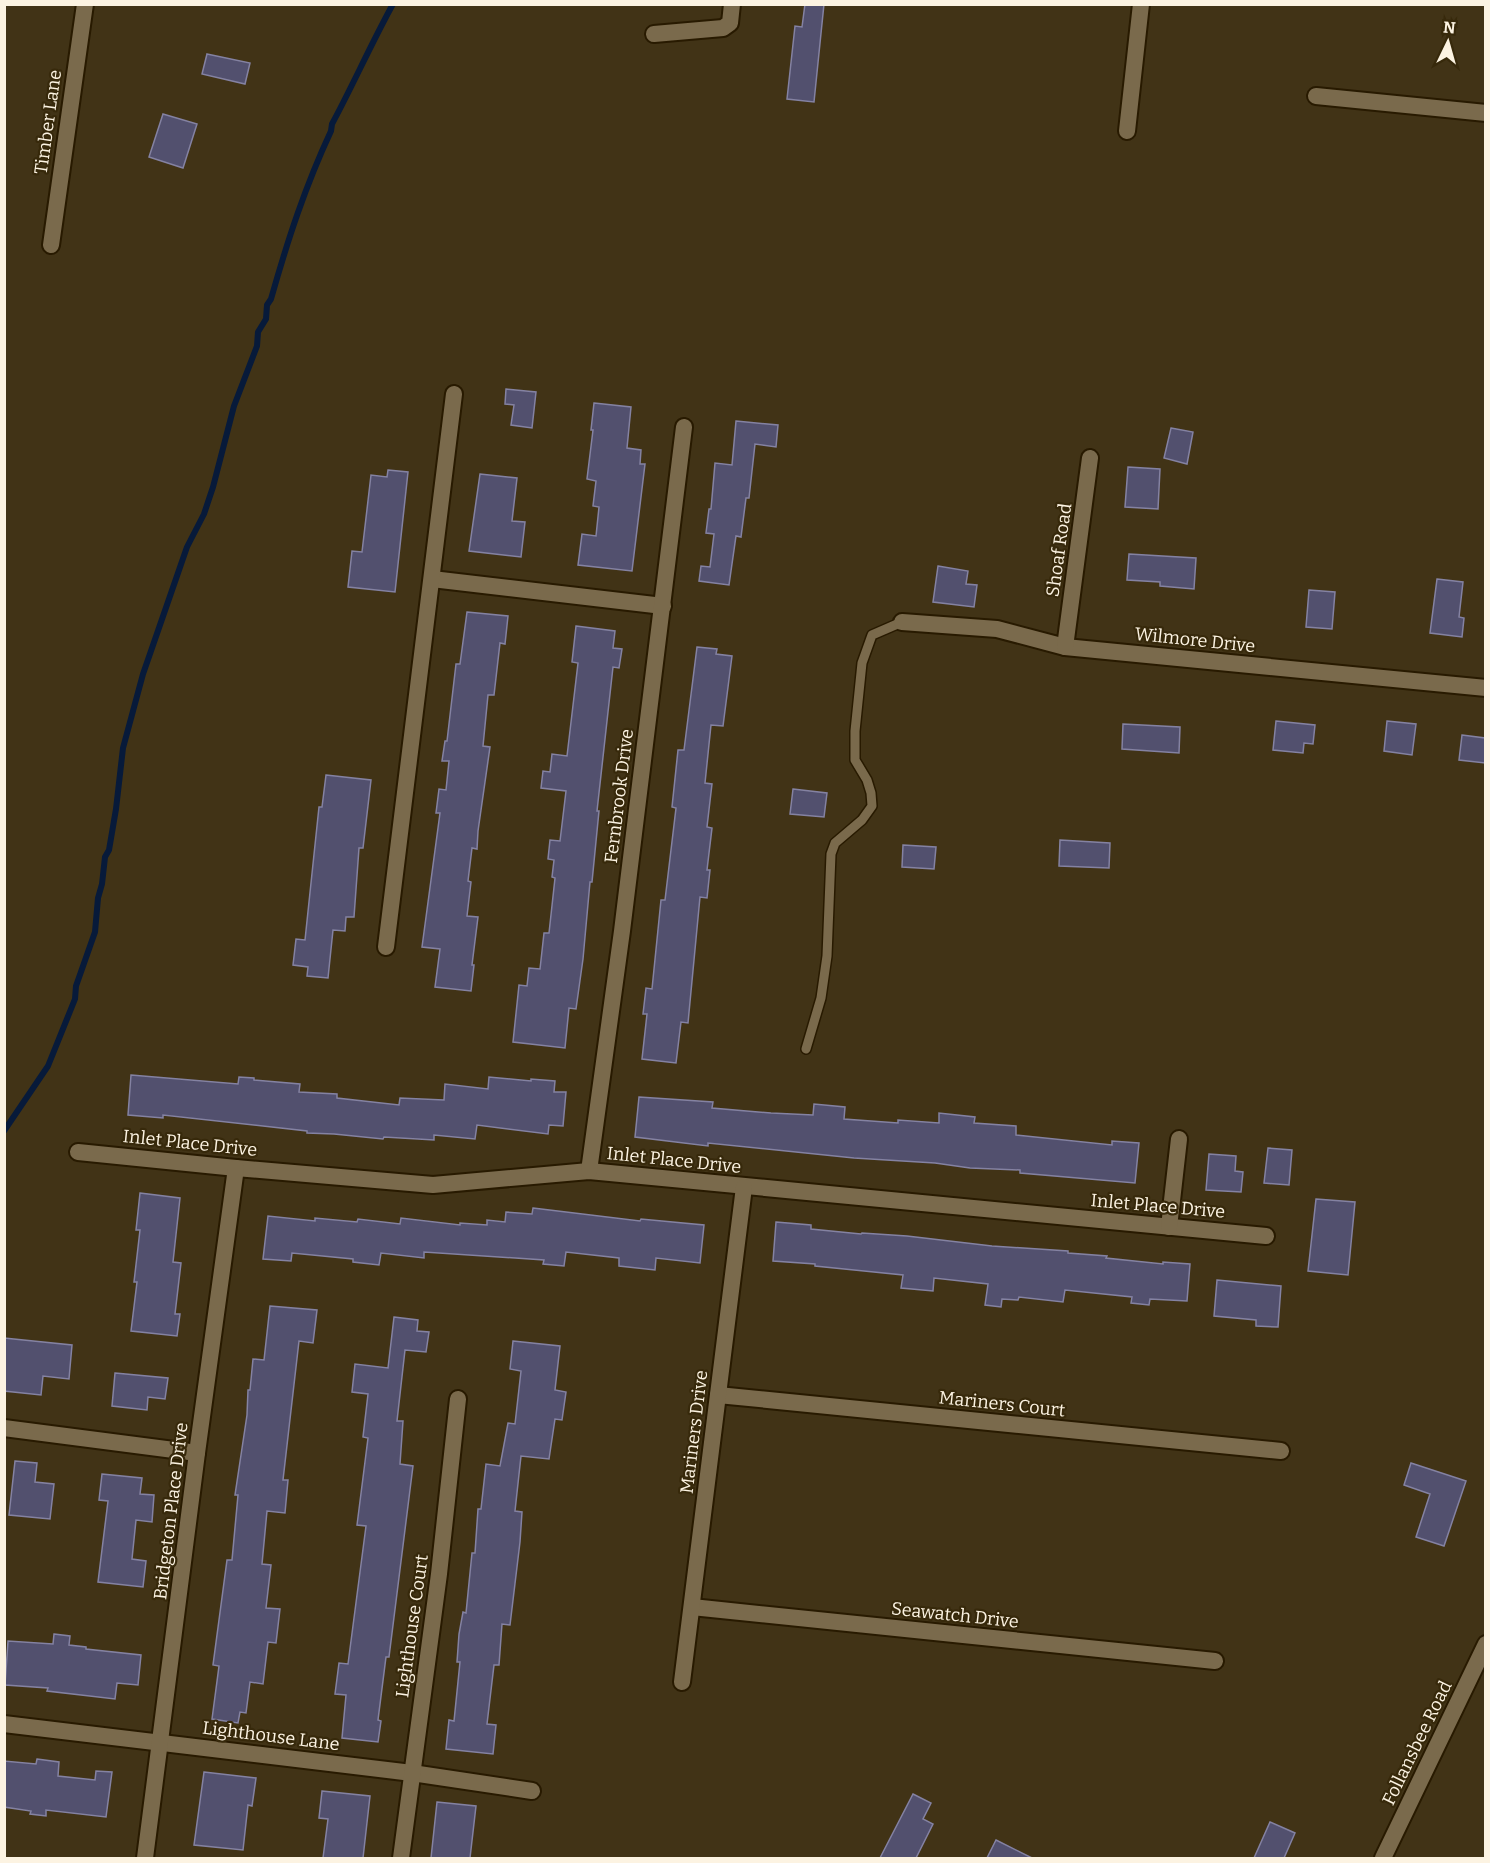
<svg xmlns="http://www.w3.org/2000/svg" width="1490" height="1863" viewBox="0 0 1490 1863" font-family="Bitter,serif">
  <rect width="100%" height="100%" fill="#413316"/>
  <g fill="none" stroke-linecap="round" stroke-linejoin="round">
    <path stroke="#071a3a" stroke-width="6" d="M4 1131 48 1066 75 999 76 986 95 932 98 898 102 884 105 857 109 850 116 809 123 748 143 674 187 547 204 514 213 487 234 406 257 346 258 332 266 319 267 305 271 299C288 239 305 187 331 131L332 124C353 85 371 44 393 4"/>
  </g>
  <g fill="#52506e" stroke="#8482a2" stroke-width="1.5">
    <polygon points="805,4 824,4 814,102 787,99 795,26 802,27"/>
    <polygon points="207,54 250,63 245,84 202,74"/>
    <polygon points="163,114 197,124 183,168 149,157"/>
    <polygon points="506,389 536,392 532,428 511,425 514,405 505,404"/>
    <polygon points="594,403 631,407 627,448 641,450 640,464 645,464 632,571 578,565 582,534 596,536 599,507 593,506 596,481 587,479 593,430 591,430"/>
    <polygon points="736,421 778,425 776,447 755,444 749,498 746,498 741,537 736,536 729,585 699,581 701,566 710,567 714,534 706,533 709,509 711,509 715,463 732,465"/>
    <polygon points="1171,428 1193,432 1187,464 1164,458"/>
    <polygon points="1128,467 1160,469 1158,509 1125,507"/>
    <polygon points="388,470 408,472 395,592 348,587 352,551 362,552 371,475 387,477"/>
    <polygon points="480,474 517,478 512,521 525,522 521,557 469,551"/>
    <polygon points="1129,554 1196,558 1194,589 1160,586 1160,582 1127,580"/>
    <polygon points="938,566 968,571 966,584 977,585 974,607 933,602"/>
    <polygon points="1437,579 1463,582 1459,617 1464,618 1462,637 1430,633"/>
    <polygon points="1309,590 1335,592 1332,629 1306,627"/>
    <polygon points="467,612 508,616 505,644 500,643 494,695 488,695 483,746 490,747 478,831 477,849 472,848 468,881 471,882 467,916 478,917 472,965 474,965 471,991 435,987 440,949 422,947 440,813 436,813 439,789 446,790 449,761 442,761 445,741 447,741 456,664 460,664"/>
    <polygon points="576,626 615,631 613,648 622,649 619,668 613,667 597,811 599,811 592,882 590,882 583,959 576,1009 569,1008 565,1048 513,1042 519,985 527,986 529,968 540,969 544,933 549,933 555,878 552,877 554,860 548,859 550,840 560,841 566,791 541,788 543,771 550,772 552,754 567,756 578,663 572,662"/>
    <polygon points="697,647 717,649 716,654 732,656 723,726 711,725 705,783 712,784 707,827 712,828 707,870 710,870 707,898 700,897 688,1023 681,1022 676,1063 642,1059 647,1014 643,1014 646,988 652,989 661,900 665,900 676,808 672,807 678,750 684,750"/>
    <polygon points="1276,721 1315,725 1313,744 1304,743 1303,753 1273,750"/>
    <polygon points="1387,721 1416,724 1412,755 1384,751"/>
    <polygon points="1123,724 1180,727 1179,753 1122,749"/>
    <polygon points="1462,735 1485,738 1485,763 1459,760"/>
    <polygon points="326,775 371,780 363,848 359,848 354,917 346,917 345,931 333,930 328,978 307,976 308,967 293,965 296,939 305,940 319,807 322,807"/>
    <polygon points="793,789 827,793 824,817 790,814"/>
    <polygon points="1060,840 1110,843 1109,868 1059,866"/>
    <polygon points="903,845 936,847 934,869 902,867"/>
    <polygon points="131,1075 238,1084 239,1077 254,1078 254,1080 300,1084 299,1092 337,1094 337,1098 399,1105 400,1098 444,1100 445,1084 488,1089 489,1077 531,1081 531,1079 555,1081 554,1092 566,1092 563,1126 549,1125 548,1134 477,1125 475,1139 434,1135 434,1140 384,1137 383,1139 334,1134 307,1133 307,1131 163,1115 163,1118 128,1115"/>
    <polygon points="639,1097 713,1102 712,1108 771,1113 813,1115 814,1104 845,1107 844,1119 898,1123 898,1120 939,1123 939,1113 975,1117 974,1123 1016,1126 1016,1135 1112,1145 1112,1141 1139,1143 1135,1183 1020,1173 1020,1170 970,1168 935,1163 854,1158 708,1143 708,1146 635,1137"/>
    <polygon points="1268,1148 1292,1150 1289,1185 1264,1183"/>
    <polygon points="1209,1154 1236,1156 1235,1171 1243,1172 1241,1192 1206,1190"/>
    <polygon points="140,1193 180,1198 173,1262 181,1263 175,1314 180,1314 177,1336 131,1331 137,1282 134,1282 140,1230 136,1230"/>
    <polygon points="1316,1199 1355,1202 1348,1275 1308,1271"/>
    <polygon points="533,1208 640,1221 641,1219 704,1225 700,1263 656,1258 655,1270 619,1266 619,1258 566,1252 564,1266 543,1264 544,1260 424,1252 424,1258 381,1253 379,1265 353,1262 353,1259 292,1253 291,1261 263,1259 268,1216 315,1221 315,1218 357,1222 358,1219 400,1224 401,1218 460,1225 460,1223 487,1225 487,1220 505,1222 506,1212 532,1214"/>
    <polygon points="776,1222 811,1225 811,1229 861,1234 862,1233 907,1236 992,1246 1068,1251 1068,1253 1107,1256 1106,1258 1163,1264 1163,1262 1190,1264 1187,1301 1150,1299 1149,1305 1131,1303 1132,1297 1065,1290 1063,1302 1019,1297 1018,1300 1002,1299 1001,1307 985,1305 988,1284 934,1278 933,1291 901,1288 903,1275 815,1266 815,1264 773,1261"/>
    <polygon points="1217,1280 1281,1286 1278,1327 1256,1326 1256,1320 1214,1316"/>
    <polygon points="270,1306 317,1310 313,1343 299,1341 283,1480 288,1480 285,1513 267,1511 262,1564 271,1565 266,1608 280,1609 276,1643 268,1642 263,1684 250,1682 246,1713 240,1712 238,1723 212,1719 219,1666 213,1665 227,1560 232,1560 238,1495 235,1495 247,1415 248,1390 250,1390 253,1359 264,1360"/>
    <polygon points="394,1317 418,1320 417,1331 429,1332 426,1352 405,1350 397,1421 403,1421 400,1464 413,1466 389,1657 386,1657 378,1720 381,1721 378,1742 342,1738 346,1695 335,1694 339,1663 348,1664 366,1526 357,1525 368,1438 363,1437 368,1394 352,1392 355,1364 388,1368"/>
    <polygon points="4,1338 72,1345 69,1379 43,1376 41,1395 4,1391"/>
    <polygon points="513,1341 560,1346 555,1390 566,1392 562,1420 555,1419 549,1459 521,1456 515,1511 522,1512 520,1542 510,1625 502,1624 499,1665 494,1665 487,1724 496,1725 493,1754 446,1749 449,1720 454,1721 460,1662 457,1662 459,1634 463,1612 466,1613 472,1553 475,1553 478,1509 481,1509 486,1464 500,1466 508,1423 515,1424 521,1371 510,1369"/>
    <polygon points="115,1373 168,1378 165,1399 148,1397 147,1410 112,1406"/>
    <polygon points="15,1461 37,1463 35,1482 54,1484 50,1519 9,1515"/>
    <polygon points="1411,1463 1466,1481 1444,1546 1416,1537 1430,1494 1404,1485"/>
    <polygon points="102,1474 142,1478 140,1494 154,1495 152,1522 136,1520 132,1559 146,1561 143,1587 98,1582 108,1501 99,1500"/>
    <polygon points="54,1634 70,1636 69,1645 86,1647 86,1649 141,1655 138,1685 117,1683 115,1699 47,1691 48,1688 5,1685 8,1641 53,1644"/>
    <polygon points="37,1759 59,1762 58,1776 95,1780 96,1771 112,1772 106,1817 46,1810 46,1816 30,1814 31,1811 4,1807 4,1761 36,1764"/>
    <polygon points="204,1772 256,1778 252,1806 248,1805 243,1850 194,1845"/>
    <polygon points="322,1791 370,1796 363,1858 323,1858 328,1819 319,1818"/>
    <polygon points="913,1794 931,1803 923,1819 933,1824 916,1858 880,1858"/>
    <polygon points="437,1802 476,1806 470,1858 431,1858"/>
    <polygon points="1270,1822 1295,1833 1284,1858 1254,1858"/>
    <polygon points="996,1840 1032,1858 987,1858"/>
  </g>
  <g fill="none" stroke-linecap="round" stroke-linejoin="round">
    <g stroke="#281a00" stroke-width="12">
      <polyline id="service" points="806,1049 821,998 827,956 831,854 835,843 862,820 872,806 871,793 867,780 855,760 855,731 862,663 872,635 902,622"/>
    </g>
    <g stroke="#281a00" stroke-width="20">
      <g id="minor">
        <polyline points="654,34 723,28 730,23 732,4"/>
        <polyline points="1316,96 1486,113"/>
        <polyline points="1127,131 1141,4"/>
        <polyline points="51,245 85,4"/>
        <polyline points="432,579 663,606"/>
        <polyline points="902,622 997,629 1065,647 1486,688"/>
        <polyline points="1065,647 1090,458"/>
        <polyline points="386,947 454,394"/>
        <polyline points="78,1152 236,1168 433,1185 589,1171 1266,1236"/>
        <polyline points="589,1171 622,931 684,427"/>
        <polyline points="1169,1227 1179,1139"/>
        <polyline points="718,1395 1281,1451"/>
        <polyline points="4,1428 197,1453"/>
        <polyline points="692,1607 1215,1661"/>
        <polyline points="682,1682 744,1187"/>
        <polyline points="4,1724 412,1773 532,1791"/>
        <polyline points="145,1858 197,1453 236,1168"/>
        <polyline points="401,1858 439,1574 458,1399"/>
      </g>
    </g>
    <g stroke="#281a00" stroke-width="20">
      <polyline id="tertiary" points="1383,1858 1486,1644"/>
    </g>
    <use href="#service" stroke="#7a6a4c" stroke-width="9"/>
    <use href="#minor" stroke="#7a6a4c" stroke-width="16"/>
    <use href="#tertiary" stroke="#7a6a4c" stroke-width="16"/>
  </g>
  <g text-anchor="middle" stroke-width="4.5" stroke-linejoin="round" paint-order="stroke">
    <g font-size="18" fill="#fcf3e2" stroke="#37290b">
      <text transform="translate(48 122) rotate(-82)" y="6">Timber Lane</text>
      <text transform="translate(1059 550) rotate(-82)" y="6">Shoaf Road</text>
      <text transform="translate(1195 640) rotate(6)" y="6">Wilmore Drive</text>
      <text transform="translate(619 796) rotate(-83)" y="6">Fernbrook Drive</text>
      <text transform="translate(190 1143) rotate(6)" y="6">Inlet Place Drive</text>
      <text transform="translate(674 1160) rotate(6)" y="6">Inlet Place Drive</text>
      <text transform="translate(1158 1206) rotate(5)" y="6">Inlet Place Drive</text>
      <text transform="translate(1002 1404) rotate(6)" y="6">Mariners Court</text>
      <text transform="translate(694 1432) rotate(-83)" y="6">Mariners Drive</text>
      <text transform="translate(171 1511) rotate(-83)" y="6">Bridgeton Place Drive</text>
      <text transform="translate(955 1615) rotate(6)" y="6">Seawatch Drive</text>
      <text transform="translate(412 1626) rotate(-82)" y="6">Lighthouse Court</text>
      <text transform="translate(271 1736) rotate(7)" y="6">Lighthouse Lane</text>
      <text transform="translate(1417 1743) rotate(-64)" y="6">Follansbee Road</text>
    </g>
  </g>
  <rect width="1490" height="1863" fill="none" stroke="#fcf3e2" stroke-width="12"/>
  <g transform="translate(1448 42) rotate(5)" stroke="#37290b" stroke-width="4.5" paint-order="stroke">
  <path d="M0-4.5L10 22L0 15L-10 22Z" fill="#fcf3e2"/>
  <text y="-9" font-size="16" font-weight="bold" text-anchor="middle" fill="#fcf3e2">N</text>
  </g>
</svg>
